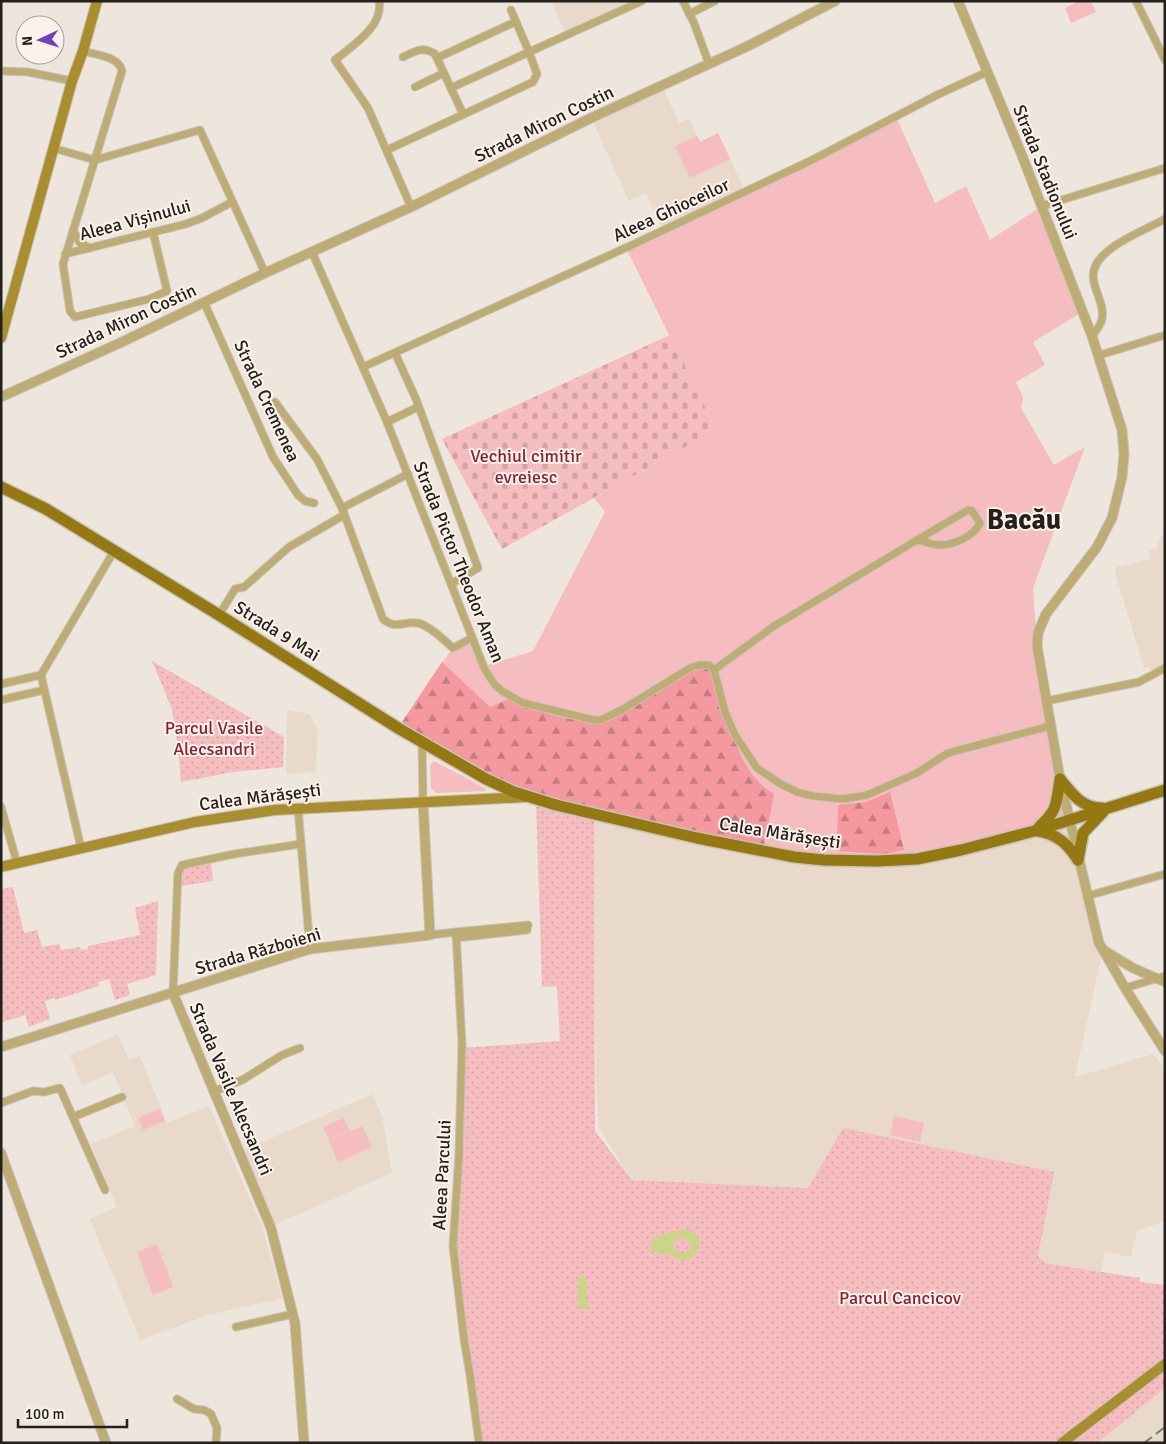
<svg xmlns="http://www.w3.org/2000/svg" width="1166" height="1444" viewBox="0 0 1166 1444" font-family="Signika,sans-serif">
  <defs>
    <pattern id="forest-firs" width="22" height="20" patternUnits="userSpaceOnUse" patternTransform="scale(1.25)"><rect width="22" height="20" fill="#f3999f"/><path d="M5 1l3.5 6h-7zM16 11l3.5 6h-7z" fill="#c47c81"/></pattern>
    <pattern id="cemetery-stones" width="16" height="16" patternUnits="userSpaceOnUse" patternTransform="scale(1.25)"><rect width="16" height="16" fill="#f5bdc0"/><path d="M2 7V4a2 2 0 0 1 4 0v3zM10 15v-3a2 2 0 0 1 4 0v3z" fill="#d2a2a5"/></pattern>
    <pattern id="park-dots" width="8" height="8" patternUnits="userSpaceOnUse" patternTransform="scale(1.25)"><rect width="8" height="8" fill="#f5bdc0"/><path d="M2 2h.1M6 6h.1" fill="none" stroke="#d2a2a5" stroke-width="1.8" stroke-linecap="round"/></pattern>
  </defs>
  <rect width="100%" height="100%" fill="#eee5dc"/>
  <g fill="#e8d9cb">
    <polygon points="551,1 634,1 565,32"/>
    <polygon points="662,86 679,123 689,119 700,142 718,133 745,191 663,230 646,193 629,201 591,118"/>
    <polygon points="1165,527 1165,664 1151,671 1149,667 1144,668 1115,573 1117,567 1151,559 1149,551 1156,549"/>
    <polygon points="287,710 309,714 318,729 316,772 286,774"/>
    <polygon points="594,815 1069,821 1103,949 1075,1077 1154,1054 1165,1070 1165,1221 1137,1231 1131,1257 1105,1252 1101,1272 1045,1263 1038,1256 843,1128 808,1188 632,1180 599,1128 596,1087"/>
    <polygon points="118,1035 129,1060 140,1056 167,1123 209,1106 262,1226 282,1298 208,1315 140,1340 90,1219 117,1207 91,1144 135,1126 113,1072 82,1085 70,1055"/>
    <polygon points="373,1094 382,1116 392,1173 272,1226 241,1151"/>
    <polygon points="1165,1388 1165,1443 1097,1443 1104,1437"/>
  </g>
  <g fill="#f5bdc0">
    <polygon points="1079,1 1091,1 1096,12 1071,23 1065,8"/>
    <polygon points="897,119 935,203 966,186 990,240 1042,206 1082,312 1033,342 1045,365 1016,382 1023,397 1021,408 1054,465 1085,447 1033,588 1037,646 1069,821 897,861 763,851 428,682 453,648 472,638 484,666 533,651 605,512 594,498 716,430 626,248"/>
    <polygon points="718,133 730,159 690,178 675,146 697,136 700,142"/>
    <polygon points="434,761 485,788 486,791 436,793 431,788 430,766"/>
    <polygon points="160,1109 165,1121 143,1130 138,1118"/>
    <polygon points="894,1116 924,1123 920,1142 890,1135"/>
    <polygon points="344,1118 350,1131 329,1140 323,1127"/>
    <polygon points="362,1126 372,1147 338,1162 329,1141"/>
    <polygon points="157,1244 173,1287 153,1295 137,1252"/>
  </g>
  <g fill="url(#forest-firs)">
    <path d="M442 662 490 707 509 699C534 711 584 727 611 719L690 671 700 666 711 667C721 698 735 756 756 779 761 785 768 790 774 794L763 851 536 800 398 728Z"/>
    <polygon points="890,792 904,850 884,854 837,851 838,805 866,802"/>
  </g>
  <polygon fill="url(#cemetery-stones)" points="670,335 716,430 502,549 442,439"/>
  <g fill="url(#park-dots)">
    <polygon points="152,661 284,737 283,767 233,772 181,782 178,747 172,709"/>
    <polygon points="536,800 594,815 595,1131 632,1180 808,1188 843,1128 1054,1172 1038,1256 1045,1263 1140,1278 1140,1282 1165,1285 1165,1388 1097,1443 478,1443 453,1246 461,1048 560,1041 557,986 542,987"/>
    <polygon points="211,862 213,881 182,886 183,866"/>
    <polygon points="13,887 24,933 37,930 42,947 60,944 61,950 80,947 81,950 88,949 88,946 140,935 135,908 158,901 156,975 127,984 130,995 115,1000 109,979 98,982 99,986 55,1000 54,998 45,1001 50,1019 29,1027 25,1015 1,1023 1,889"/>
  </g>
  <g fill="#c7d784" fill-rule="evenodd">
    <path d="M684 1229 694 1232C701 1241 699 1248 693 1257 676 1266 678 1255 666 1253 662 1252 657 1253 653 1252L651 1249 652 1240 656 1237ZM682 1237C689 1238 692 1243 690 1250L683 1254 675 1252 673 1246 675 1240Z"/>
    <polygon points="578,1277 586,1277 587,1309 579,1309"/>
  </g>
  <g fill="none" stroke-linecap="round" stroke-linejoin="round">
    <g stroke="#c9c2ba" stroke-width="9">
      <g id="minor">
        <path d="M379 1C384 26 352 46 335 60L368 108 411 207"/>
        <polyline points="683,1 694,23 709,64"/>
        <polyline points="1136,1 1165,60"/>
        <polyline points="511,10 529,52 642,1"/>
        <polyline points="689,14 715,1"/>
        <path d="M83 51C96 55 119 56 122 71L63 264 70 311 75 317 149 299 167 291 153 232"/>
        <path d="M403 57C415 51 423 46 435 54L463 114"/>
        <polyline points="437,58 515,22"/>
        <polyline points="1,71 28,72 72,81"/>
        <polyline points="415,87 444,73"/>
        <polyline points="53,148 95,160 200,130 265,273"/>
        <polyline points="387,150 533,82 537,74 529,52 451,88"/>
        <polyline points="1042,206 1165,168"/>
        <polyline points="73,230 80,243 90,248"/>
        <polyline points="312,252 387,422 485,670 495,685 502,691 523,703 594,720 601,720 623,709 690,668 699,665 709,665 714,670 725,712 735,735 757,768 779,783 797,792 813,796 843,799 867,795 917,773 948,753 1050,726"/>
        <polyline points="65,254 186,224 202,218 232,202"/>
        <polyline points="204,302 273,457 298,495 305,501 314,503"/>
        <path d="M1092 336C1096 331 1101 325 1102 319 1106 298 1083 281 1099 260 1113 242 1145 230 1165 219"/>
        <polyline points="395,353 416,399 478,568 451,584"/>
        <polyline points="1100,355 1165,335"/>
        <polyline points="363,367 632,245 812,160 937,95 987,72"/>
        <path d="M275 402 317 459 342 508 383 619C396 630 403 621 417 623 428 624 445 641 453 648L472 638"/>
        <polyline points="387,422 418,407"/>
        <polyline points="342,508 408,474"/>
        <path d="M968 510 972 511 980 523C974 536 954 545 940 545 932 545 924 541 917 540Z"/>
        <polyline points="219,615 235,589 244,587 289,547 344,515"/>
        <polyline points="714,670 774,626 917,540"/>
        <polyline points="1,684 41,675"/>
        <polyline points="1,700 44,690"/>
        <polyline points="1046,701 1139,682 1165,668"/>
        <polyline points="422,742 423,802"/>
        <polyline points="1,807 17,863"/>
        <polyline points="298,808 310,949"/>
        <polyline points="81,848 41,675 114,551"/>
        <polyline points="1087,896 1165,874"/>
        <polyline points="456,932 528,925 527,930 456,938"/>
        <polyline points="430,935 456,932 462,1045 459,1156 453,1246 464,1339 470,1375 479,1443"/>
        <polyline points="1125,988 1165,976"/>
        <polyline points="173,993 178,873 182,865 234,854 301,844"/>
        <polyline points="213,1092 244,1079 282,1055 300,1048"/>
        <polyline points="1,1103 33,1091 44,1092 60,1088 105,1190"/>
        <polyline points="73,1117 122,1097"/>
        <polyline points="236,1327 293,1314"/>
        <polyline points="177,1399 194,1409 204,1410 211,1414 217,1428 216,1443"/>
      </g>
    </g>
    <g stroke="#c9c2ba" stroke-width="11">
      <g id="tertiary">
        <polyline points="958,1 1021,153 1092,336 1122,430 1124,454 1122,477 1112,518 1097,547 1046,614 1038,633 1037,646 1060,779 1099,943 1125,988 1165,1051"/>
        <polyline points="1,397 122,342 265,273 411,207 591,118 748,46 835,1"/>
        <polyline points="1105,951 1133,968 1165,982"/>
        <polyline points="173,993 271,1228 295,1323 304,1443"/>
        <polyline points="1,1047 310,949 430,935 423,802"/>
        <polyline points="1,1153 106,1443"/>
      </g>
    </g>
    <g stroke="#c9c2ba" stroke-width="12">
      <g id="secondary">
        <polyline points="1,338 72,81 83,51 97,1"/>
        <polyline points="1,867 195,822 275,810 526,797"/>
        <polyline points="1062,1443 1165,1364"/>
      </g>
    </g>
    <g stroke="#c9c2ba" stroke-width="14">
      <g id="primary">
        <polyline points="1,487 46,509 219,615 398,728 486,779 514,792 556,805 697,838 794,857 824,860 877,861 917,859 961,850 1038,830 1165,790"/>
        <path d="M1060 779C1072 794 1082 808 1102 808"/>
        <path d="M1039 827C1058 810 1056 804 1060 779"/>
        <path d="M1038 831C1057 834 1068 844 1078 860"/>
        <polyline points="1078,860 1083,833 1103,812"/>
      </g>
    </g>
    <use href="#minor" stroke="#beac75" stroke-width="7"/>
    <use href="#tertiary" stroke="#beac75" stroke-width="9"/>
    <use href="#secondary" stroke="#a98e30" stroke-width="10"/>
    <use href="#primary" stroke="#947912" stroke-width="11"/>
    <polyline stroke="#817b75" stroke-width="2" stroke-dasharray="10 5" stroke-linecap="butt" points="1144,1443 1165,1427"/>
  </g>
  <g text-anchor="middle" stroke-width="4" stroke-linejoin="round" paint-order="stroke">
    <g font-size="18" fill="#23201d" stroke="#fcf2ea">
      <text transform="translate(544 124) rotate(-26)" y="6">Strada Miron Costin</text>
      <text transform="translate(1045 172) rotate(68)" y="6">Strada Stadionului</text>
      <text transform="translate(671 210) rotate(-25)" y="6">Aleea Ghioceilor</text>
      <text transform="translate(135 220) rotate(-15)" y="6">Aleea Vișinului</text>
      <text transform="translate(126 321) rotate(-25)" y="6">Strada Miron Costin</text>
      <text transform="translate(267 401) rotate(65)" y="6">Strada Cremenea</text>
      <text transform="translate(459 562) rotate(68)" y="6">Strada Pictor Theodor Aman</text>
      <text transform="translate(277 631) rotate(32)" y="6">Strada 9 Mai</text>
      <text transform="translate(260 797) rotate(-7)" y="6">Calea Mărășești</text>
      <text transform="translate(780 833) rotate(9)" y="6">Calea Mărășești</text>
      <text transform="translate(258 951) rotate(-16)" y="6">Strada Războieni</text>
      <text transform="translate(231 1089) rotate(67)" y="6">Strada Vasile Alecsandri</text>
      <text transform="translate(442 1175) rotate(-87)" y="6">Aleea Parcului</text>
    </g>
    <g font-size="18" fill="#8a2235" stroke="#fcf2ea">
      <text x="526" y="462">Vechiul cimitir<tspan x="526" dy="21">evreiesc</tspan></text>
      <text x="214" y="734">Parcul Vasile<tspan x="214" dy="21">Alecsandri</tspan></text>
      <text x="900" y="1304">Parcul Cancicov</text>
    </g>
    <g font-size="28" font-weight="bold" fill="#23201d" stroke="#fcf2ea">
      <text x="1024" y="529">Bacău</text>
    </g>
  </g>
  <rect width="1166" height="1444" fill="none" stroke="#23201d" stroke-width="5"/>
  <g transform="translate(40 40) rotate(266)"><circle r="24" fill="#fcf2ea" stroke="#a59e98"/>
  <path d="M0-4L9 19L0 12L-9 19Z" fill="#7141b8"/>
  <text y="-8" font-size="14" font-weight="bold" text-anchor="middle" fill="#23201d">N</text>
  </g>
  <path d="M18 1419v8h109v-8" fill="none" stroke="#23201d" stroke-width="2.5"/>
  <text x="25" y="1419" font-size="15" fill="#23201d" stroke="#fcf2ea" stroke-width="4" paint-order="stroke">100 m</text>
</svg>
